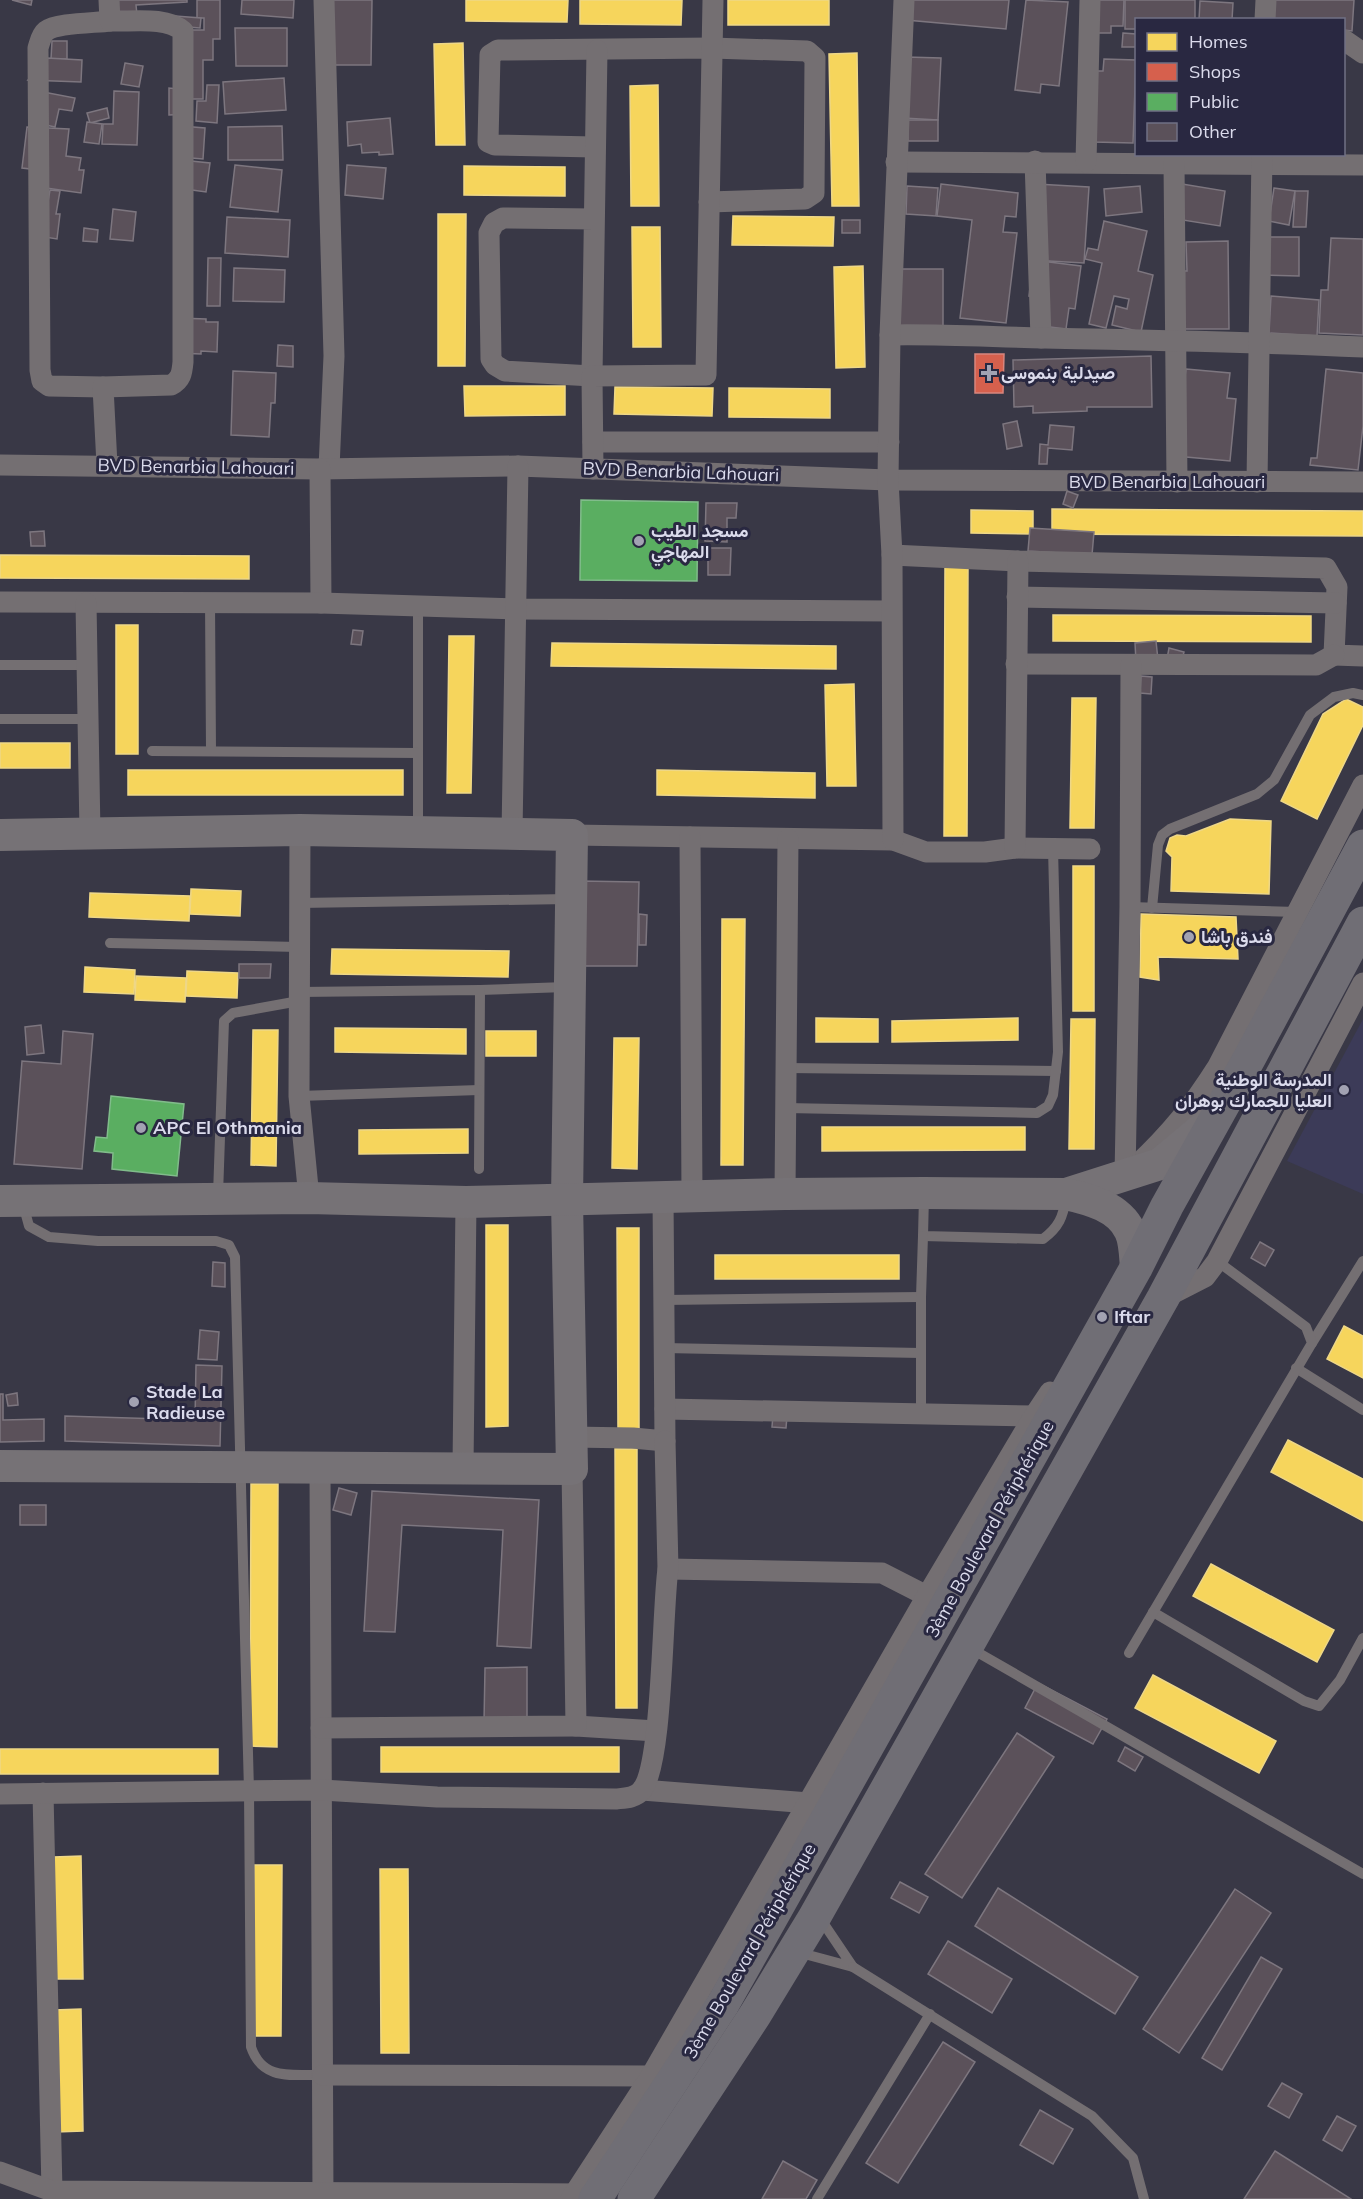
<svg xmlns="http://www.w3.org/2000/svg" width="1363" height="2199" viewBox="0 0 1363 2199" font-family="Mulish,Vazirmatn,sans-serif">
  <rect width="100%" height="100%" fill="#393846"/>
  <polygon fill="#3c3b58" points="1363,1019 1363,1194 1287,1161"/>
  <g fill="#f6d55c" stroke="#eed787" stroke-width="1.5">
    <polygon points="466,0 568,0 567,22 466,21"/>
    <polygon points="580,0 682,0 681,25 580,24"/>
    <rect x="728" y="0" width="101" height="25"/>
    <polygon points="463,43 465,145 436,145 434,44"/>
    <polygon points="857,53 859,206 832,206 829,54"/>
    <polygon points="658,85 659,206 631,206 630,86"/>
    <polygon points="464,166 565,167 565,196 464,195"/>
    <polygon points="438,214 466,214 465,366 438,366"/>
    <polygon points="733,216 834,217 833,246 732,245"/>
    <polygon points="632,227 660,227 661,347 633,347"/>
    <polygon points="863,266 865,367 836,368 834,267"/>
    <polygon points="464,386 565,386 565,415 465,416"/>
    <polygon points="615,387 713,388 712,416 614,414"/>
    <polygon points="729,388 830,389 830,418 729,417"/>
    <polygon points="1052,509 1363,511 1363,536 1052,534"/>
    <polygon points="971,510 1033,511 1033,534 971,533"/>
    <polygon points="0,555 249,556 249,579 0,578"/>
    <polygon points="945,565 968,565 967,836 944,836"/>
    <polygon points="1053,615 1311,616 1311,642 1053,641"/>
    <rect x="116" y="625" width="22" height="129"/>
    <polygon points="449,636 474,636 471,793 447,793"/>
    <polygon points="552,643 836,646 836,669 551,666"/>
    <polygon points="854,684 856,786 827,786 825,685"/>
    <polygon points="1072,698 1096,698 1094,828 1070,828"/>
    <polygon points="1346,699 1363,707 1363,725 1317,819 1281,801 1323,714"/>
    <rect x="0" y="743" width="70" height="25"/>
    <rect x="128" y="770" width="275" height="25"/>
    <polygon points="657,770 815,773 815,798 657,795"/>
    <polygon points="1230,819 1271,821 1269,894 1171,891 1172,857 1166,851 1170,838 1177,835 1186,836"/>
    <rect x="1073" y="866" width="21" height="145"/>
    <polygon points="191,889 241,891 240,916 190,914"/>
    <polygon points="90,893 190,896 189,921 89,917"/>
    <polygon points="1141,914 1236,917 1238,959 1158,957 1159,980 1140,977"/>
    <polygon points="722,919 745,919 743,1165 721,1165"/>
    <polygon points="332,949 509,951 508,977 331,974"/>
    <polygon points="85,967 135,970 134,994 84,992"/>
    <polygon points="187,971 238,973 237,998 186,996"/>
    <polygon points="136,976 186,978 185,1002 135,1000"/>
    <polygon points="816,1018 878,1019 878,1042 816,1042"/>
    <polygon points="1018,1018 1018,1040 892,1042 892,1021"/>
    <polygon points="1071,1019 1095,1019 1094,1149 1069,1149"/>
    <polygon points="335,1028 466,1029 466,1054 335,1052"/>
    <polygon points="253,1030 278,1030 276,1166 251,1165"/>
    <rect x="486" y="1031" width="50" height="25"/>
    <polygon points="614,1038 639,1038 637,1169 612,1168"/>
    <polygon points="822,1127 1025,1127 1025,1150 822,1151"/>
    <polygon points="468,1129 468,1153 359,1154 359,1130"/>
    <polygon points="486,1225 508,1225 508,1426 486,1427"/>
    <polygon points="617,1228 639,1228 639,1429 618,1429"/>
    <rect x="715" y="1255" width="184" height="24"/>
    <polygon points="1344,1326 1363,1336 1363,1378 1327,1359"/>
    <polygon points="1288,1440 1363,1479 1363,1521 1271,1472"/>
    <polygon points="615,1449 637,1449 637,1708 616,1708"/>
    <polygon points="251,1484 278,1484 277,1747 250,1746"/>
    <polygon points="1211,1564 1334,1630 1317,1662 1193,1596"/>
    <polygon points="1153,1675 1276,1741 1259,1773 1135,1708"/>
    <rect x="381" y="1747" width="238" height="25"/>
    <rect x="0" y="1749" width="218" height="25"/>
    <polygon points="81,1856 83,1979 56,1979 54,1857"/>
    <polygon points="254,1865 282,1865 281,2036 253,2036"/>
    <polygon points="380,1869 408,1869 409,2053 381,2053"/>
    <polygon points="81,2009 83,2131 56,2132 54,2010"/>
  </g>
  <polygon fill="#d6604d" stroke="#d8857d" stroke-width="1.5" points="975,354 1004,354 1003,393 975,393"/>
  <g fill="#5aae61" stroke="#81bc8b" stroke-width="1.5">
    <polygon points="581,500 698,502 697,581 580,580"/>
    <polygon points="111,1096 184,1104 177,1176 112,1169 113,1153 94,1151 96,1137 107,1138"/>
  </g>
  <g fill="#5b515a" stroke="#7d767f" stroke-width="1.5">
    <polygon points="12,0 32,0 31,5"/>
    <polygon points="111,0 187,0 187,2 136,5 137,15 112,17"/>
    <polygon points="197,0 220,0 220,39 213,39 213,60 203,60 203,99 192,99 192,114 169,115 169,88 179,89 179,30 204,30 204,18 197,18"/>
    <polygon points="242,0 294,0 293,18 241,14"/>
    <polygon points="331,0 372,0 371,65 331,65"/>
    <polygon points="908,0 1009,0 1006,29 906,20"/>
    <polygon points="1026,0 1068,2 1059,86 1041,84 1040,93 1015,90"/>
    <polygon points="1092,0 1124,0 1123,26 1111,26 1111,33 1091,33"/>
    <polygon points="1125,0 1195,0 1195,20 1136,20 1136,29 1125,29"/>
    <polygon points="1272,0 1354,0 1352,31 1344,30 1344,20 1271,20"/>
    <polygon points="1200,1 1233,3 1232,20 1199,20"/>
    <polygon points="175,16 201,18 200,28 175,26"/>
    <polygon points="235,28 287,28 287,66 236,66"/>
    <polygon points="1123,33 1136,34 1136,47 1122,47"/>
    <polygon points="52,41 67,41 67,59 51,59"/>
    <polygon points="906,57 941,58 938,120 903,118"/>
    <polygon points="47,58 82,60 81,82 28,80"/>
    <polygon points="1104,59 1136,60 1133,143 1094,142 1097,71 1103,71"/>
    <polygon points="125,63 143,66 139,87 121,84"/>
    <polygon points="284,78 286,110 225,114 223,82"/>
    <polygon points="207,85 219,85 217,123 196,121 197,101 206,101"/>
    <polygon points="38,91 75,98 72,111 59,109 55,127 32,122"/>
    <polygon points="114,91 139,92 137,145 102,144 103,124 113,124"/>
    <polygon points="107,108 109,118 90,123 87,113"/>
    <polygon points="390,118 393,154 379,155 379,152 362,153 361,144 348,146 347,122"/>
    <rect x="908" y="120" width="30" height="21"/>
    <polygon points="87,122 102,124 99,144 84,142"/>
    <polygon points="181,126 205,128 203,159 179,157"/>
    <polygon points="282,126 283,160 228,160 228,127"/>
    <polygon points="27,127 69,129 66,156 81,158 79,170 84,170 81,193 46,188 48,171 22,168"/>
    <polygon points="181,160 210,163 206,192 178,188"/>
    <polygon points="235,165 282,170 278,212 230,207"/>
    <polygon points="347,165 386,168 383,199 345,195"/>
    <polygon points="1176,183 1225,191 1220,226 1170,218"/>
    <polygon points="941,184 1018,193 1016,217 1005,216 1003,232 1017,233 1006,323 960,318 972,220 937,216"/>
    <polygon points="1036,184 1089,187 1084,263 1031,260"/>
    <polygon points="907,186 938,188 936,216 906,214"/>
    <polygon points="1140,186 1142,212 1106,216 1104,189"/>
    <polygon points="1274,188 1295,191 1289,225 1269,221"/>
    <polygon points="50,190 60,191 56,214 60,214 57,239 32,235 46,214"/>
    <polygon points="1295,191 1308,191 1306,227 1293,227"/>
    <polygon points="113,209 136,212 133,241 110,239"/>
    <polygon points="227,217 290,220 288,257 225,253"/>
    <rect x="842" y="220" width="18" height="13"/>
    <polygon points="1104,221 1147,231 1138,271 1153,275 1141,332 1112,325 1116,306 1127,309 1129,299 1114,296 1106,328 1089,324 1102,263 1085,259 1088,248 1098,250"/>
    <polygon points="84,228 98,230 97,242 83,241"/>
    <polygon points="1266,237 1299,237 1299,276 1265,275"/>
    <polygon points="1331,238 1363,239 1363,335 1319,333 1321,290 1328,290"/>
    <polygon points="1228,241 1229,329 1182,329 1174,271 1187,271 1186,242"/>
    <polygon points="208,258 221,258 220,306 207,306"/>
    <polygon points="1033,260 1081,266 1075,309 1069,308 1066,329 1042,326 1045,298 1029,296"/>
    <polygon points="234,268 285,270 284,302 233,301"/>
    <rect x="897" y="269" width="46" height="58"/>
    <polygon points="1271,296 1319,300 1317,336 1269,333"/>
    <polygon points="178,318 206,319 206,322 218,322 217,352 201,351 201,354 177,353"/>
    <polygon points="278,345 293,346 293,367 277,366"/>
    <polygon points="1151,356 1152,407 1087,407 1087,411 1033,413 1033,406 1014,407 1013,360"/>
    <polygon points="1186,369 1230,373 1227,398 1236,399 1230,461 1175,456"/>
    <polygon points="1326,369 1363,373 1363,426 1358,470 1310,465 1311,458 1317,458"/>
    <polygon points="233,371 276,373 275,403 271,403 269,437 231,435"/>
    <polygon points="1017,421 1022,446 1007,449 1003,424"/>
    <polygon points="1050,425 1074,427 1072,450 1048,448 1047,464 1039,464 1040,444 1048,445"/>
    <polygon points="1067,491 1078,495 1073,508 1063,504"/>
    <polygon points="706,503 737,503 736,518 727,518 727,542 705,541"/>
    <polygon points="1030,528 1094,532 1092,555 1028,551"/>
    <polygon points="44,531 45,546 31,546 30,532"/>
    <polygon points="708,548 731,548 730,575 708,575"/>
    <polygon points="353,630 363,631 361,645 351,644"/>
    <polygon points="1156,641 1158,660 1136,662 1135,643"/>
    <polygon points="1169,648 1184,652 1181,663 1167,659"/>
    <polygon points="1141,676 1152,677 1151,694 1140,693"/>
    <polygon points="580,881 639,882 637,966 579,966"/>
    <polygon points="639,914 647,915 646,945 639,945"/>
    <polygon points="239,964 271,964 270,978 239,978"/>
    <polygon points="41,1025 44,1053 27,1055 25,1027"/>
    <polygon points="63,1031 93,1034 82,1169 14,1164 22,1061 61,1064"/>
    <polygon points="1260,1242 1274,1250 1265,1266 1251,1258"/>
    <polygon points="213,1262 225,1263 225,1287 212,1286"/>
    <polygon points="200,1330 219,1332 217,1360 198,1359"/>
    <polygon points="196,1365 222,1366 220,1446 65,1441 65,1416 195,1420"/>
    <polygon points="17,1393 18,1405 8,1406 6,1395"/>
    <polygon points="0,1394 3,1394 3,1420 44,1419 44,1441 0,1442"/>
    <polygon points="773,1415 787,1416 786,1428 772,1427"/>
    <polygon points="339,1488 357,1493 351,1515 333,1510"/>
    <polygon points="372,1491 539,1500 531,1648 497,1646 503,1530 402,1525 395,1632 364,1631"/>
    <rect x="20" y="1505" width="26" height="20"/>
    <polygon points="527,1667 527,1722 484,1722 485,1668"/>
    <polygon points="1038,1683 1107,1719 1093,1744 1025,1708"/>
    <polygon points="1017,1733 1054,1757 962,1898 925,1874"/>
    <polygon points="1125,1747 1143,1757 1135,1771 1118,1761"/>
    <polygon points="900,1882 928,1897 919,1913 891,1898"/>
    <polygon points="998,1888 1138,1977 1115,2014 975,1926"/>
    <polygon points="1235,1889 1271,1913 1179,2053 1143,2029"/>
    <polygon points="948,1941 1012,1979 992,2013 928,1974"/>
    <polygon points="1261,1957 1282,1969 1222,2070 1202,2058"/>
    <polygon points="943,2042 975,2062 898,2183 866,2163"/>
    <polygon points="1282,2083 1302,2094 1289,2118 1268,2106"/>
    <polygon points="1040,2110 1073,2129 1053,2164 1020,2145"/>
    <polygon points="1337,2116 1356,2126 1342,2151 1323,2140"/>
    <polygon points="1275,2151 1351,2199 1244,2199"/>
    <polygon points="783,2161 817,2180 806,2199 762,2199"/>
  </g>
  <g fill="none" stroke-linecap="round" stroke-linejoin="round">
    <g stroke="#746f72" stroke-width="10">
      <polyline points="210,602 211,751"/>
      <polyline points="418,606 418,829"/>
      <polyline points="0,665 87,665"/>
      <polyline points="0,719 88,719"/>
      <polyline points="152,751 418,753"/>
      <polyline points="299,903 569,899"/>
      <polyline points="1130,907 1297,912"/>
      <polyline points="1152,908 1158,845 1162,835 1170,829 1257,794 1274,780 1310,715 1334,697 1353,693 1363,695"/>
      <polyline points="110,943 299,947"/>
      <polyline points="480,990 566,987"/>
      <polyline points="299,992 480,990 479,1169"/>
      <polyline points="786,1068 1056,1071"/>
      <polyline points="299,1096 479,1090"/>
      <polyline points="786,1108 1037,1113 1048,1106 1053,1095 1058,1052 1053,848"/>
      <polyline points="218,1195 224,1021 233,1013 299,1001"/>
      <path d="M924 1196 923 1236 1043 1239C1059 1227 1063 1217 1066 1198"/>
      <path d="M23 1204 29 1226 49 1237 98 1241H216L229 1245 235 1257 249 1791 251 2047C263 2082 293 2074 323 2075"/>
      <polyline points="664,1300 921,1297"/>
      <polyline points="1312,1343 1363,1261"/>
      <polyline points="664,1348 921,1353"/>
      <polyline points="1296,1368 1363,1410"/>
      <polyline points="921,1414 921,1297 923,1236"/>
      <polyline points="1153,1612 1304,1701 1319,1706 1340,1680 1363,1638"/>
      <polyline points="970,1648 1363,1874"/>
      <polyline points="1129,1653 1312,1343 1306,1327 1217,1261"/>
      <polyline points="797,1952 853,1967 826,1927 816,1919"/>
      <polyline points="853,1967 1092,2116 1133,2158 1144,2199"/>
      <polyline points="817,2199 930,2014"/>
    </g>
    <g stroke="#746f72" stroke-width="21">
      <polyline points="324,0 334,356 329,468"/>
      <polyline points="1265,20 1266,0"/>
      <polyline points="1344,40 1363,53"/>
      <polyline points="595,147 495,145 488,142 490,55 498,50 712,48 807,51 815,58 814,193 805,199 709,202"/>
      <polyline points="1035,161 1041,338"/>
      <polyline points="896,162 1363,165"/>
      <polyline points="1086,162 1090,0"/>
      <polyline points="1174,163 1177,482"/>
      <polyline points="594,219 503,218 494,223 489,233 491,359 495,365 505,371 592,376 597,50"/>
      <path d="M890 335C941 334 993 337 1044 338 1151 340 1257 342 1363 347"/>
      <path d="M103 387 49 386 42 381 40 370 38 48C40 42 41 35 46 31 56 23 95 23 110 21"/>
      <polyline points="593,442 889,442"/>
      <polyline points="0,465 320,469 518,466 888,480 1363,482"/>
      <path d="M107 465 103 387 171 385C181 380 182 373 183 362V31C165 16 132 22 110 21L109 0"/>
      <polyline points="320,469 321,603"/>
      <polyline points="593,469 592,376 706,375 713,0"/>
      <polyline points="1257,482 1262,154"/>
      <polyline points="892,555 1018,561 1326,568 1337,587 1334,655 1363,656"/>
      <polyline points="1017,597 1336,603"/>
      <polyline points="0,602 321,603 516,609 891,611"/>
      <polyline points="86,603 90,834"/>
      <polyline points="1016,664 1316,665 1334,655"/>
      <polyline points="300,830 299,1096 309,1198"/>
      <polyline points="512,834 518,466"/>
      <polyline points="572,835 893,840 926,852 985,852 1015,848 1090,849"/>
      <polyline points="690,837 692,1197"/>
      <polyline points="893,840 892,555 888,480 890,335 904,0"/>
      <polyline points="1015,848 1018,561"/>
      <path d="M1136 1166C1171 1133 1192 1107 1218 1066L1363 785"/>
      <polyline points="1125,1176 1130,907 1131,665"/>
      <polyline points="785,1194 788,839"/>
      <polyline points="1164,1298 1205,1277 1217,1261 1363,983"/>
      <polyline points="665,1409 1034,1416"/>
      <polyline points="571,1437 633,1438 665,1441 663,1197"/>
      <polyline points="320,1467 323,2199"/>
      <polyline points="463,1467 466,1202"/>
      <polyline points="668,1569 882,1573 927,1596"/>
      <polyline points="576,1726 656,1731"/>
      <polyline points="321,1728 576,1726 572,1469"/>
      <polyline points="642,1790 809,1803"/>
      <polyline points="43,1793 52,2191"/>
      <path d="M0 1794 322 1790 437 1797 616 1799C625 1798 635 1798 641 1791 663 1768 662 1609 668 1569L665 1441"/>
      <polyline points="323,2075 651,2076"/>
      <polyline points="0,2172 52,2191 584,2194"/>
      <polyline points="571,2199 651,2076 927,1596 1034,1416 1050,1392"/>
    </g>
    <g stroke="#767276" stroke-width="32">
      <polyline points="0,835 300,830 572,835 567,1200 572,1469 0,1466"/>
      <polyline points="1066,1194 1160,1164 1215,1118"/>
      <path d="M0 1201 309 1198 466 1202 785 1194 924 1193 1066 1194C1089 1199 1119 1207 1130 1231 1135 1241 1135 1257 1136 1268"/>
    </g>
    <g stroke="#706e75" stroke-width="33">
      <polyline points="595,2199 723,2004 1136,1268 1167,1206 1250,1057 1363,846"/>
      <polyline points="634,2199 755,2015 814,1918 1163,1298 1363,923"/>
    </g>
  </g>
  <g fill="#a2a2b2" stroke="#292841" stroke-width="2">
    <path d="M986 364h6v6h6v6h-6v6h-6v-6h-6v-6h6z"/>
    <circle cx="639" cy="541" r="6"/>
    <circle cx="1189" cy="937" r="6"/>
    <circle cx="1344" cy="1090" r="6"/>
    <circle cx="141" cy="1128" r="6"/>
    <circle cx="1102" cy="1317" r="6"/>
    <circle cx="134" cy="1402" r="6"/>
  </g>
  <g text-anchor="middle" stroke-width="6" stroke-linejoin="round" paint-order="stroke">
    <g font-size="18" font-weight="bold" fill="#dbdbec" stroke="#292841" text-anchor="start">
      <text x="1001" y="379">صيدلية بنموسى</text>
      <text x="651" y="537">مسجد الطيب<tspan x="651" dy="21">المهاجي</tspan></text>
      <text x="1201" y="943">فندق باشا</text>
      <text x="1332" y="1086" text-anchor="end">المدرسة الوطنية<tspan x="1332" dy="21">العليا للجمارك بوهران</tspan></text>
      <text x="153" y="1134">APC El Othmania</text>
      <text x="1114" y="1323">Iftar</text>
      <text x="146" y="1398">Stade La<tspan x="146" dy="21">Radieuse</tspan></text>
    </g>
    <g font-size="18" fill="#dbdbec" stroke="#292841">
      <text transform="translate(196 467) rotate(1)" y="6">BVD Benarbia Lahouari</text>
      <text transform="translate(681 472) rotate(2)" y="6">BVD Benarbia Lahouari</text>
      <text x="1167" y="488">BVD Benarbia Lahouari</text>
      <text transform="translate(990 1529) rotate(-61)" y="6">3ème Boulevard Périphérique</text>
      <text transform="translate(750 1951) rotate(-60)" y="6">3ème Boulevard Périphérique</text>
    </g>
  </g>
  <rect x="1135" y="18" width="210" height="138" fill="#292841" stroke="#707085" stroke-width="1.5"/>
  <rect x="1147" y="33" width="30" height="18" fill="#f6d55c" stroke="#707085" stroke-width="1.5"/>
  <text x="1189" y="48" font-size="18" fill="#dbdbec">Homes</text>
  <rect x="1147" y="63" width="30" height="18" fill="#d6604d" stroke="#707085" stroke-width="1.5"/>
  <text x="1189" y="78" font-size="18" fill="#dbdbec">Shops</text>
  <rect x="1147" y="93" width="30" height="18" fill="#5aae61" stroke="#707085" stroke-width="1.5"/>
  <text x="1189" y="108" font-size="18" fill="#dbdbec">Public</text>
  <rect x="1147" y="123" width="30" height="18" fill="#5b515a" stroke="#707085" stroke-width="1.5"/>
  <text x="1189" y="138" font-size="18" fill="#dbdbec">Other</text>
</svg>
